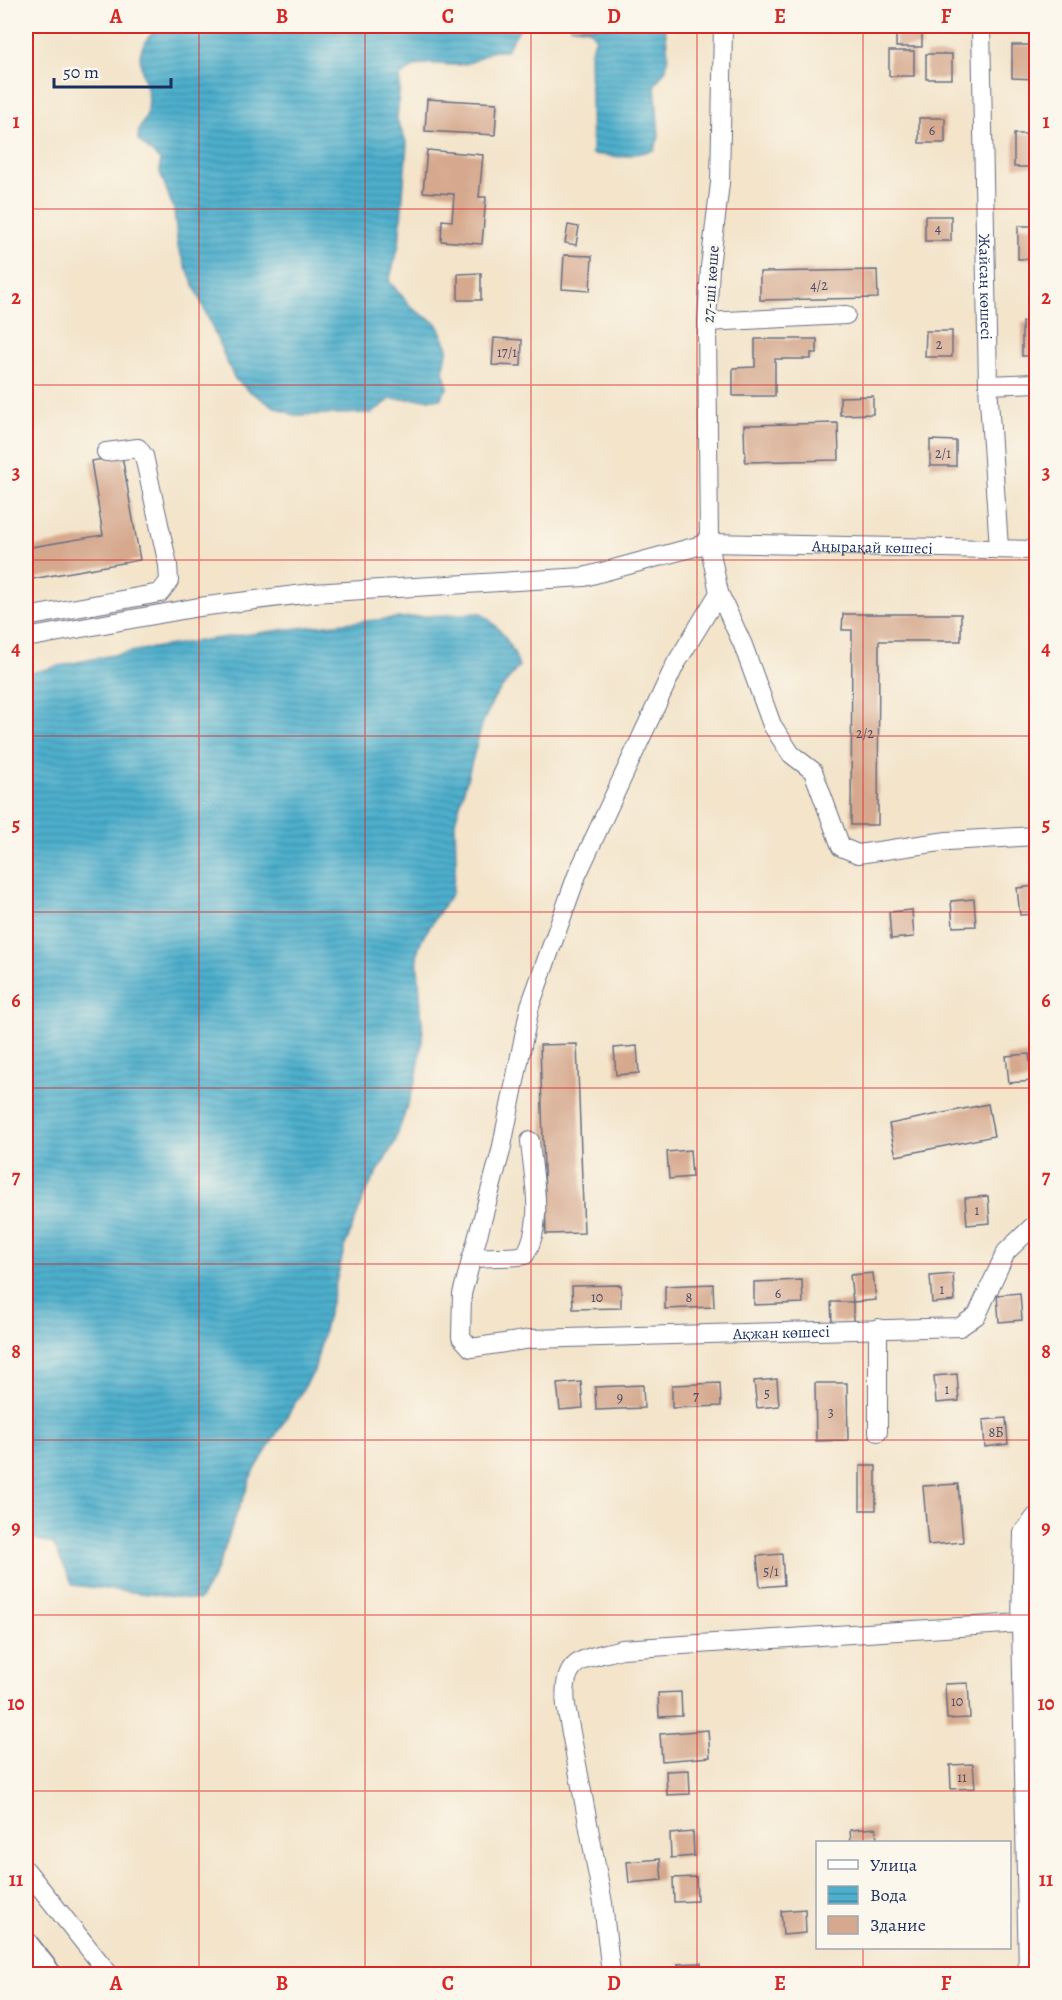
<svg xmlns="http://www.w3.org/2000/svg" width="1062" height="2000" viewBox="0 0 1062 2000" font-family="Alegreya,serif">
  <defs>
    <pattern id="water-rules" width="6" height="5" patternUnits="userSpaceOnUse" patternTransform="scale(1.5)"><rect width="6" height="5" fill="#4dafcc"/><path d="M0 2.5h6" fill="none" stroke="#3f8fa9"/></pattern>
  </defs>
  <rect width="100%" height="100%" fill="#fbf7ec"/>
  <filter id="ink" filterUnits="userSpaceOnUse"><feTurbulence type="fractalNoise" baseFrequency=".0167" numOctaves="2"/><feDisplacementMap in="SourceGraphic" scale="12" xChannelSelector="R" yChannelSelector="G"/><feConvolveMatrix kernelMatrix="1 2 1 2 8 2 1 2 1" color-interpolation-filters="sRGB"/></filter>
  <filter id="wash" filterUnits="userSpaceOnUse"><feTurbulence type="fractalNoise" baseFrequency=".008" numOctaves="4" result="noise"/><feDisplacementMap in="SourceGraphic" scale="24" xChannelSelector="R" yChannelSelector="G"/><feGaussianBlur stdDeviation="1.35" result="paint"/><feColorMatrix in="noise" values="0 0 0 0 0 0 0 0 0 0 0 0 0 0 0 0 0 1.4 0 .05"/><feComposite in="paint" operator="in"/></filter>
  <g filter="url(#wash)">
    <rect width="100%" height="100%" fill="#f3e4ca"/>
    <g fill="url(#water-rules)" stroke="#346f95" stroke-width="1.5">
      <path d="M160 26H521L506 51C485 50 488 55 471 62 447 72 426 51 400 77L397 120 407 144 399 245 389 281 413 309 437 324 448 348 443 371 448 387 440 399H391L372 413 294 415 271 405 249 391 235 379 227 362 178 248 174 210 160 172V160L138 140C138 125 143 126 147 114 157 80 118 59 160 26Z"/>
      <polygon points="569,26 665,26 668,54 666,69 655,84 659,137 654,150 621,157 592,154 590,53 596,38 589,29"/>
      <path d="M481 613C500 627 512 644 519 666L494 698 482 725 455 822 456 861 452 893 423 937 417 953 423 1036 416 1080 395 1142 366 1192 345 1246 314 1371 250 1478C247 1493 240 1504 235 1518 224 1548 219 1573 199 1600L73 1585 53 1544 26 1537V674C99 655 175 644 250 634 327 624 404 616 481 613Z"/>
    </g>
    <g id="blocks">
      <g fill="#d6a98e">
        <rect x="896" y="26" width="26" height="21"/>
        <polygon points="1012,45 1036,45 1036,79 1012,78"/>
        <rect x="889" y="51" width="25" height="25"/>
        <rect x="926" y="54" width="26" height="25"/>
        <polygon points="427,99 497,103 495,135 425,131"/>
        <rect x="919" y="118" width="26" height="25"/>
        <rect x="1014" y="134" width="22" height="33"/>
        <polygon points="427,150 483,155 479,197 486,197 482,244 441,241 442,220 452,221 454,194 423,192"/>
        <rect x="925" y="216" width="26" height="25"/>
        <polygon points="568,225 579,227 576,245 565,243"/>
        <rect x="1018" y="226" width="18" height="33"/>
        <polygon points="564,255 592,256 590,291 562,289"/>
        <polygon points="877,270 878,298 760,300 760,272"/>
        <polygon points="481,273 481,300 458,300 458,274"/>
        <rect x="1022" y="322" width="14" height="34"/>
        <polygon points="926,331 952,331 952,357 925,357"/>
        <polygon points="494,338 522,340 521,366 492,365"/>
        <polygon points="755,339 817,339 817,353 811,353 811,359 775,359 775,396 733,396 733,368 755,367"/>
        <polygon points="873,396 873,414 840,415 840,397"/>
        <polygon points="838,423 839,460 745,462 744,425"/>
        <polygon points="930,440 956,441 956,466 930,466"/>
        <polygon points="122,456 140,560 26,580 26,548 103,535 91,461"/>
        <rect x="1032" y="458" width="4" height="25"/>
        <polygon points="843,614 961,614 961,641 879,641 878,825 851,825 852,630 842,630"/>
        <rect x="1033" y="669" width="3" height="24"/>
        <polygon points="1036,886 1036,914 1020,915 1017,888"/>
        <polygon points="974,899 976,926 953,927 951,901"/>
        <polygon points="912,910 914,937 891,939 889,912"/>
        <polygon points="577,1044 584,1233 546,1234 540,1045"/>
        <polygon points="637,1046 639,1073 616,1075 614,1048"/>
        <polygon points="1029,1054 1032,1081 1009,1083 1006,1056"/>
        <polygon points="988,1104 994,1136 896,1156 889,1124"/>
        <polygon points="690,1150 692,1177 669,1179 667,1152"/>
        <polygon points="988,1196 990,1223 967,1225 965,1198"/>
        <polygon points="873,1273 876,1300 853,1302 853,1321 832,1322 831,1302 853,1302 850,1275"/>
        <polygon points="953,1274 955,1301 932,1303 930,1276"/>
        <polygon points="802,1280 803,1303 754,1305 754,1282"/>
        <polygon points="713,1284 714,1307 665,1309 665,1286"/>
        <polygon points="621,1285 621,1308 573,1309 572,1286"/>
        <polygon points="1020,1293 1022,1320 999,1322 997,1295"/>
        <polygon points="957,1374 959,1401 936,1403 934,1376"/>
        <polygon points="777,1379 779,1406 757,1408 754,1381"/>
        <polygon points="581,1382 583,1408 560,1410 557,1384"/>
        <polygon points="720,1383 721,1406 672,1408 672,1385"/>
        <polygon points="815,1383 847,1383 848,1440 816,1441"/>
        <polygon points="643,1385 644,1408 596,1410 595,1387"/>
        <polygon points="1006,1418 1008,1444 985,1447 983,1420"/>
        <rect x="860" y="1466" width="16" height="44"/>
        <polygon points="958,1484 963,1542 928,1545 923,1486"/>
        <polygon points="782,1554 784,1585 760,1587 757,1556"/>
        <polygon points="968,1683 970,1718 947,1719 945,1684"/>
        <polygon points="681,1692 682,1716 659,1717 658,1693"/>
        <polygon points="708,1730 710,1757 662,1761 660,1734"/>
        <polygon points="973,1764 975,1788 951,1789 950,1765"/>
        <polygon points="689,1770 690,1794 667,1795 666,1771"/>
        <polygon points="876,1828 877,1842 851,1842 850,1830"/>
        <polygon points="693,1832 694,1856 671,1858 670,1834"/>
        <polygon points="660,1859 662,1880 629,1883 627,1862"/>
        <polygon points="696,1877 697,1901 674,1902 673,1878"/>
        <polygon points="805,1909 806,1933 783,1935 781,1911"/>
        <polygon points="701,1963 702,1974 679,1974 678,1964"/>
      </g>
    </g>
  </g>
  <g filter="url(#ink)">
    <use href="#blocks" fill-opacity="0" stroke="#676e84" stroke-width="1.5"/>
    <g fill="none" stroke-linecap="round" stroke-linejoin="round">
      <g stroke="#676e84" stroke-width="20">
        <g id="minor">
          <path id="s1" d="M723 26 720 183 710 267 707 322 709 543 719 593 675 665 577 875 530 1006 501 1151 462 1294 461 1337 471 1348 531 1339 960 1327 977 1315 1006 1252 1032 1227 1036 1226"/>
          <path id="s2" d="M981 26 988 385 999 548"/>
          <polyline points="707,322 846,315"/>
          <polyline points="988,385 1036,383"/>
          <polyline points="719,593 743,645 772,725 791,754 813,771 841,847 858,854 947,841 1036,836"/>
          <polyline points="26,617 160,593 169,581 168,565 144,456 138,448 106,452"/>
          <path id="s3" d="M26 638 199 607 312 593 584 577 709 543 1036 550"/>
          <path d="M471 1259C490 1255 507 1259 525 1255 545 1222 533 1178 530 1141"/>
          <polyline points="878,1328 878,1432"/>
          <polyline points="26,1870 109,1974"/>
          <path d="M611 1974 603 1903 566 1706C561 1657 583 1660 622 1649L1021 1623"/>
          <polyline points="1028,1974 1021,1623 1023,1533 1036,1516"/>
        </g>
      </g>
      <g stroke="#676e84" stroke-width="25">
        <polyline id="major" points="26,1943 50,1974"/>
      </g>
      <use href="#minor" stroke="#fff" stroke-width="18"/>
      <use href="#major" stroke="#fff" stroke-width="22"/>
    </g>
  </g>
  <path fill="none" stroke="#d62828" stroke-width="1.5" stroke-opacity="0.55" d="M199 26V1974M365 26V1974M531 26V1974M697 26V1974M863 26V1842M26 209H1036M26 385H1036M26 560H1036M26 736H1036M26 912H1036M26 1088H1036M26 1264H1036M26 1440H1036M26 1615H1036M26 1791H1036M863 1948V1974"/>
  <g text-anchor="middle" stroke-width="5" stroke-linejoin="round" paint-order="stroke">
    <g font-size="14" fill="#4a4e6a">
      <text x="932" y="135">6</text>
      <text x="938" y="233">4</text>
      <text x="819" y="290">4/2</text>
      <text x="939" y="349">2</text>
      <text x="507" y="357">17/1</text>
      <text x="943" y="458">2/1</text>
      <text x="865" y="738">2/2</text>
      <text x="977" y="1215">1</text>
      <text x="942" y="1294">1</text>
      <text x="778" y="1298">6</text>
      <text x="597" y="1302">10</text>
      <text x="689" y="1302">8</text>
      <text x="947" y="1394">1</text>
      <text x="767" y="1398">5</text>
      <text x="696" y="1401">7</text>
      <text x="620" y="1402">9</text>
      <text x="831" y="1417">3</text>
      <text x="996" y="1437">8Б</text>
      <text x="771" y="1576">5/1</text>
      <text x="957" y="1706">10</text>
      <text x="962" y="1782">11</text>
    </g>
    <g font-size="16" fill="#1b2f5e" stroke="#fbf7ec">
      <text transform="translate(710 284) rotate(-86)" y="6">27-ші көше</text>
      <text dy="6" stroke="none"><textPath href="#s2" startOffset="261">Жайсаң көшесі</textPath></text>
      <text dy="6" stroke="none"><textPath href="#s3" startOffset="855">Аңырақай көшесі</textPath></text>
      <text dy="6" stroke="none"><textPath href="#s1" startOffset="1689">Ақжан көшесі</textPath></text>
    </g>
  </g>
  <rect width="1062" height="2000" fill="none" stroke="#fbf7ec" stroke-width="66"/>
  <rect x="816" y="1841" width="195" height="108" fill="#fbf7ec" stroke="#a1a7b3" stroke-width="1.5"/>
  <rect x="828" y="1860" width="30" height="9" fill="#ffffff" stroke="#a1a7b3" stroke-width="1.5"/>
  <text x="870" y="1871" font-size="18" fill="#1b2f5e">Улица</text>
  <rect x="828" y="1886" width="30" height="18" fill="url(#water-rules)" stroke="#a1a7b3" stroke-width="1.5"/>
  <text x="870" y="1901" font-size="18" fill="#1b2f5e">Вода</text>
  <rect x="828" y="1916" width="30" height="18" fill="#d6a98e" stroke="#a1a7b3" stroke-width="1.5"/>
  <text x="870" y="1931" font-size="18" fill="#1b2f5e">Здание</text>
  <path d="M54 78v9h117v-9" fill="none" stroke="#1b2f5e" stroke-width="3"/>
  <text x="63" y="78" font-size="18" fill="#1b2f5e" stroke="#fbf7ec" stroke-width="4.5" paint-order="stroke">50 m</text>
  <rect x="33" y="33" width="996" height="1934" fill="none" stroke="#d62828" stroke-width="2"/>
  <g font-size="20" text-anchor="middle" font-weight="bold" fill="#d62828">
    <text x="116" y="23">A</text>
    <text x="282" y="23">B</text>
    <text x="448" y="23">C</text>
    <text x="614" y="23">D</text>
    <text x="780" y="23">E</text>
    <text x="946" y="23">F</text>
    <text x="16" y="128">1</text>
    <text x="1046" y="128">1</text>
    <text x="16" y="304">2</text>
    <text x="1046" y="304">2</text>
    <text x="16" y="479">3</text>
    <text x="1046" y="479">3</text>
    <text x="16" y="655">4</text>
    <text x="1046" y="655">4</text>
    <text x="16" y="831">5</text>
    <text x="1046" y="831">5</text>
    <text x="16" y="1007">6</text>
    <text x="1046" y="1007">6</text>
    <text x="16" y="1183">7</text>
    <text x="1046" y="1183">7</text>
    <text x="16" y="1358">8</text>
    <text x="1046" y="1358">8</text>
    <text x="16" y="1534">9</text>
    <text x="1046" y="1534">9</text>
    <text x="16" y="1710">10</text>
    <text x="1046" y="1710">10</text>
    <text x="16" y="1886">11</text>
    <text x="1046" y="1886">11</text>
    <text x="116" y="1990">A</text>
    <text x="282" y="1990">B</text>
    <text x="448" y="1990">C</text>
    <text x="614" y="1990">D</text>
    <text x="780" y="1990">E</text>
    <text x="946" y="1990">F</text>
  </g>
</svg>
